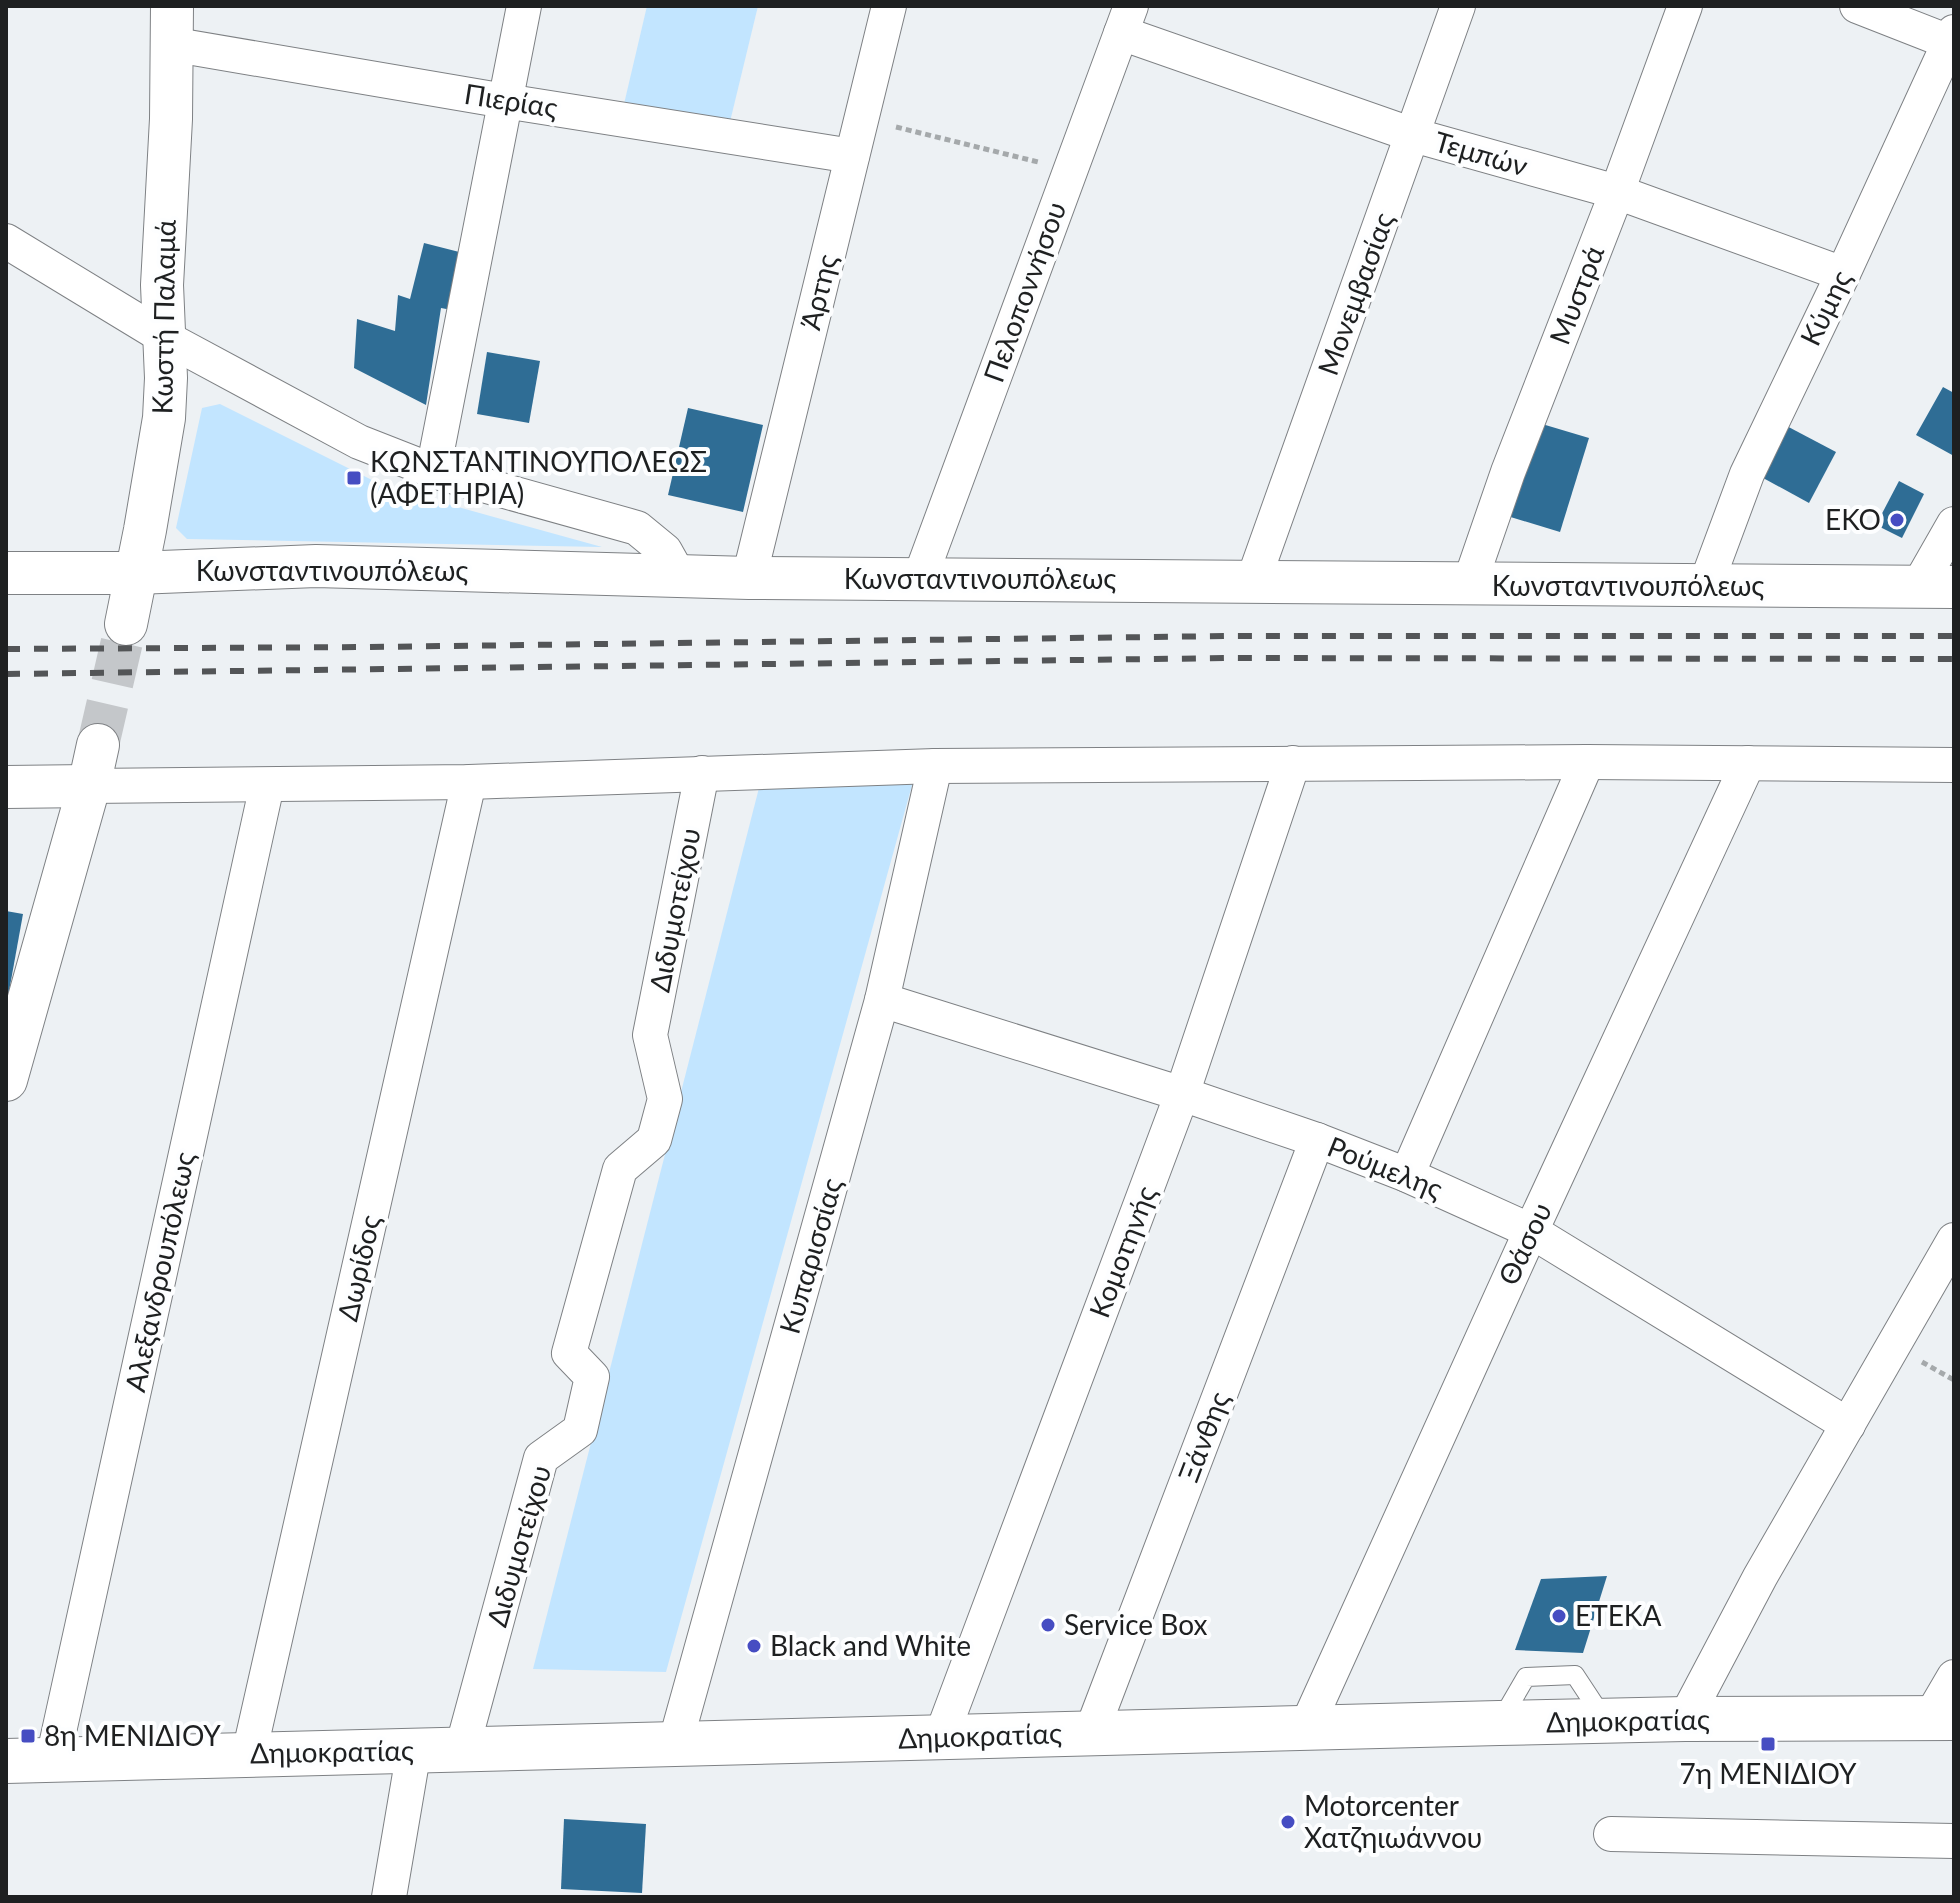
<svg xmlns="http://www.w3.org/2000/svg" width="1960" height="1903" viewBox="0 0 1960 1903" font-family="Lato,sans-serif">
  <rect width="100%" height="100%" fill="#edf1f4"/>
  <g fill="#c2e5ff">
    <polygon points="647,6 758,6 728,130 624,104"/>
    <polygon points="220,404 386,487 602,547 187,539 176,528 202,408"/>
    <polygon points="914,778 666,1672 533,1669 760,784"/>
  </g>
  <g fill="#2f6d95">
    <polygon points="424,243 471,255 457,311 441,308 426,405 354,368 357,319 395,331 398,295 410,299"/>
    <polygon points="487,352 540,361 529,423 477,414"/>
    <polygon points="1943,387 1954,393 1954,456 1916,435"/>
    <polygon points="688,408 763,425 743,512 668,495"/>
    <polygon points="1532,421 1589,438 1560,532 1504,515"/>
    <polygon points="1781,423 1836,452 1809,503 1754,473"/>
    <polygon points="1899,481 1924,494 1902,538 1876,525"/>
    <polygon points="6,911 23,914 8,997 6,997"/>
    <polygon points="1607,1576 1583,1653 1515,1650 1541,1579"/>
    <polygon points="564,1819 646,1824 642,1893 561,1889"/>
  </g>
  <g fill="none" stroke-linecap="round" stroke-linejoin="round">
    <polyline stroke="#c4c7ca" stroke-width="42" stroke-dasharray="42 21" stroke-linecap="butt" points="98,745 126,624"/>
    <g stroke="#7e8184" stroke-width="20">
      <polyline id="service" points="1501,1720 1526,1677 1575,1675 1604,1719"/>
    </g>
    <g stroke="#7e8184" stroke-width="36">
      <g id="minor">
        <polyline points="1857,6 1954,44"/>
        <polyline points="1121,33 1413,135 1617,192 1843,274"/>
        <polyline points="170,44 505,101 852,156"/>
        <polyline points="6,241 164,337 359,442 433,471 637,528 665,551 679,576"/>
        <polyline points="433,471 524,6"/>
        <polyline points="749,578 889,6"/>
        <polyline points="920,578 1131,6"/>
        <polyline points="1253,581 1458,6"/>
        <polyline points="1469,585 1508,472 1617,192 1685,6"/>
        <polyline points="1705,587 1747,474 1843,274 1954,32"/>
        <polyline points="1918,587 1954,524"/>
        <polyline points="89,786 469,782 935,766 1587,762 1954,765"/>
        <polyline points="882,1000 1182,1094 1317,1140 1407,1175 1531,1231 1848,1425"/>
        <polyline points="1407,1175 1587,762"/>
        <polyline points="1930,1718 1954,1677"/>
        <polyline points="1685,1719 1760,1577 1954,1240"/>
        <polyline points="1306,1728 1531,1231 1748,763"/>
        <polyline points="1091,1733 1317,1140"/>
        <polyline points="941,1737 1182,1094 1293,763"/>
        <polyline points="675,1744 882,1000 935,766"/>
        <polyline points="462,1749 541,1458 580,1430 592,1377 569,1353 620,1169 654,1140 665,1099 650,1035 702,773"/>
        <polyline points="249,1754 469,782"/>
        <polyline points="53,1759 267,785"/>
        <polyline points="1611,1834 1954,1841"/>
        <polyline points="389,1897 414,1750"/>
      </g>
    </g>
    <g stroke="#7e8184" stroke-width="44">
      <g id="tertiary">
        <polyline points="6,573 136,573 316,566 749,578 1954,587"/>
        <polyline points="126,624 145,530 164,418 166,378 162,285 171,119 172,6"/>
        <polyline points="6,787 89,786"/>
        <polyline points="6,1080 89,786 98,745"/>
      </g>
    </g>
    <g stroke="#7e8184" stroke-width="46">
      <polyline id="secondary" points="6,1761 1499,1723 1685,1719 1954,1718"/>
    </g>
    <g stroke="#a5a9ab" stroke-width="5" stroke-dasharray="6 4" stroke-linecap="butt">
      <polyline points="896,127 1038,162"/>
      <polyline points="1922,1362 1954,1380"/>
    </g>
    <use href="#service" stroke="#fff" stroke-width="18"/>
    <use href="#minor" stroke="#fff" stroke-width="34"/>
    <use href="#tertiary" stroke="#fff" stroke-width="42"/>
    <use href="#secondary" stroke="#fff" stroke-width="44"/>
    <g stroke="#535557" stroke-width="6" stroke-dasharray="14 14" stroke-linecap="butt">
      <polyline points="6,649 369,647 1229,636 1954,636"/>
      <polyline points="6,674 1230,658 1954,659"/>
    </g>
  </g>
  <g fill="#464dc2" stroke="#fdfeff" stroke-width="3">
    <rect x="346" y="470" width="16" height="16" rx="4"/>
    <circle cx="1897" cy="520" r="8"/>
    <circle cx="1559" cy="1616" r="8"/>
    <circle cx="1048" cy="1625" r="8"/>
    <circle cx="754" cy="1646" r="8"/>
    <rect x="20" y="1728" width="16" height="16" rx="4"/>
    <rect x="1760" y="1736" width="16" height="16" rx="4"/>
    <circle cx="1288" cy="1822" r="8"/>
  </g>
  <g text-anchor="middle" stroke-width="8" stroke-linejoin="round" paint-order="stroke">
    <g font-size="28" fill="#1e2021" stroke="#fdfeff">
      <text transform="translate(511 101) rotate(9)" y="10">Πιερίας</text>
      <text transform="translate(1481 154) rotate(16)" y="10">Τεμπών</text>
      <text transform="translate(819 292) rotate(-76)" y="10">Άρτης</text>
      <text transform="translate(1025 292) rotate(-70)" y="10">Πελοποννήσου</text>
      <text transform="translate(1356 294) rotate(-70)" y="10">Μονεμβασίας</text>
      <text transform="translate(1577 295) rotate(-69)" y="10">Μυστρά</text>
      <text transform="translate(1826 308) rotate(-64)" y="10">Κύμης</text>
      <text transform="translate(164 317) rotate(-89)" y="10">Κωστή Παλαμά</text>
      <text x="332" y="581">Κωνσταντινουπόλεως</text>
      <text x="980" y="589">Κωνσταντινουπόλεως</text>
      <text x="1628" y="596">Κωνσταντινουπόλεως</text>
      <text transform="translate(675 910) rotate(-79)" y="10">Διδυμοτείχου</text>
      <text transform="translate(1385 1168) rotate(22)" y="10">Ρούμελης</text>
      <text transform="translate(1525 1244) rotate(-65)" y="10">Θάσου</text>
      <text transform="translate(1123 1252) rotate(-69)" y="10">Κομοτηνής</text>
      <text transform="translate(811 1256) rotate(-74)" y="10">Κυπαρισσίας</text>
      <text transform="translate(359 1268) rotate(-77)" y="10">Δωρίδος</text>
      <text transform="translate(160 1272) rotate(-78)" y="10">Αλεξανδρουπόλεως</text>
      <text transform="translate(1204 1437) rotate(-69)" y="10">Ξάνθης</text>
      <text transform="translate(519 1546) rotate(-74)" y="10">Διδυμοτείχου</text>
      <text transform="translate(1628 1721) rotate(-1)" y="10">Δημοκρατίας</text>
      <text transform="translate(980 1736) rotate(-2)" y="10">Δημοκρατίας</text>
      <text transform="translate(332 1752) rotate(-1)" y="10">Δημοκρατίας</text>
    </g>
    <g font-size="28" fill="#1e2021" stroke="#fdfeff" text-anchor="start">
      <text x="370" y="472">ΚΩΝΣΤΑΝΤΙΝΟΥΠΟΛΕΩΣ<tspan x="370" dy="32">(ΑΦΕΤΗΡΙΑ)</tspan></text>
      <text x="1881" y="530" text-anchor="end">EKO</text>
      <text x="1575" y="1626">ΕΤΕΚΑ</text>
      <text x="1064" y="1635">Service Box</text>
      <text x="770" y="1656">Black and White</text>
      <text x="44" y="1746">8η ΜΕΝΙΔΙΟΥ</text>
      <text x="1768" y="1784" text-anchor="middle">7η ΜΕΝΙΔΙΟΥ</text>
      <text x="1304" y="1816">Motorcenter<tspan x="1304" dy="32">Χατζηιωάννου</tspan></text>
    </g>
  </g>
  <rect width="1960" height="1903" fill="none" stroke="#1e2021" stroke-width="16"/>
</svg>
